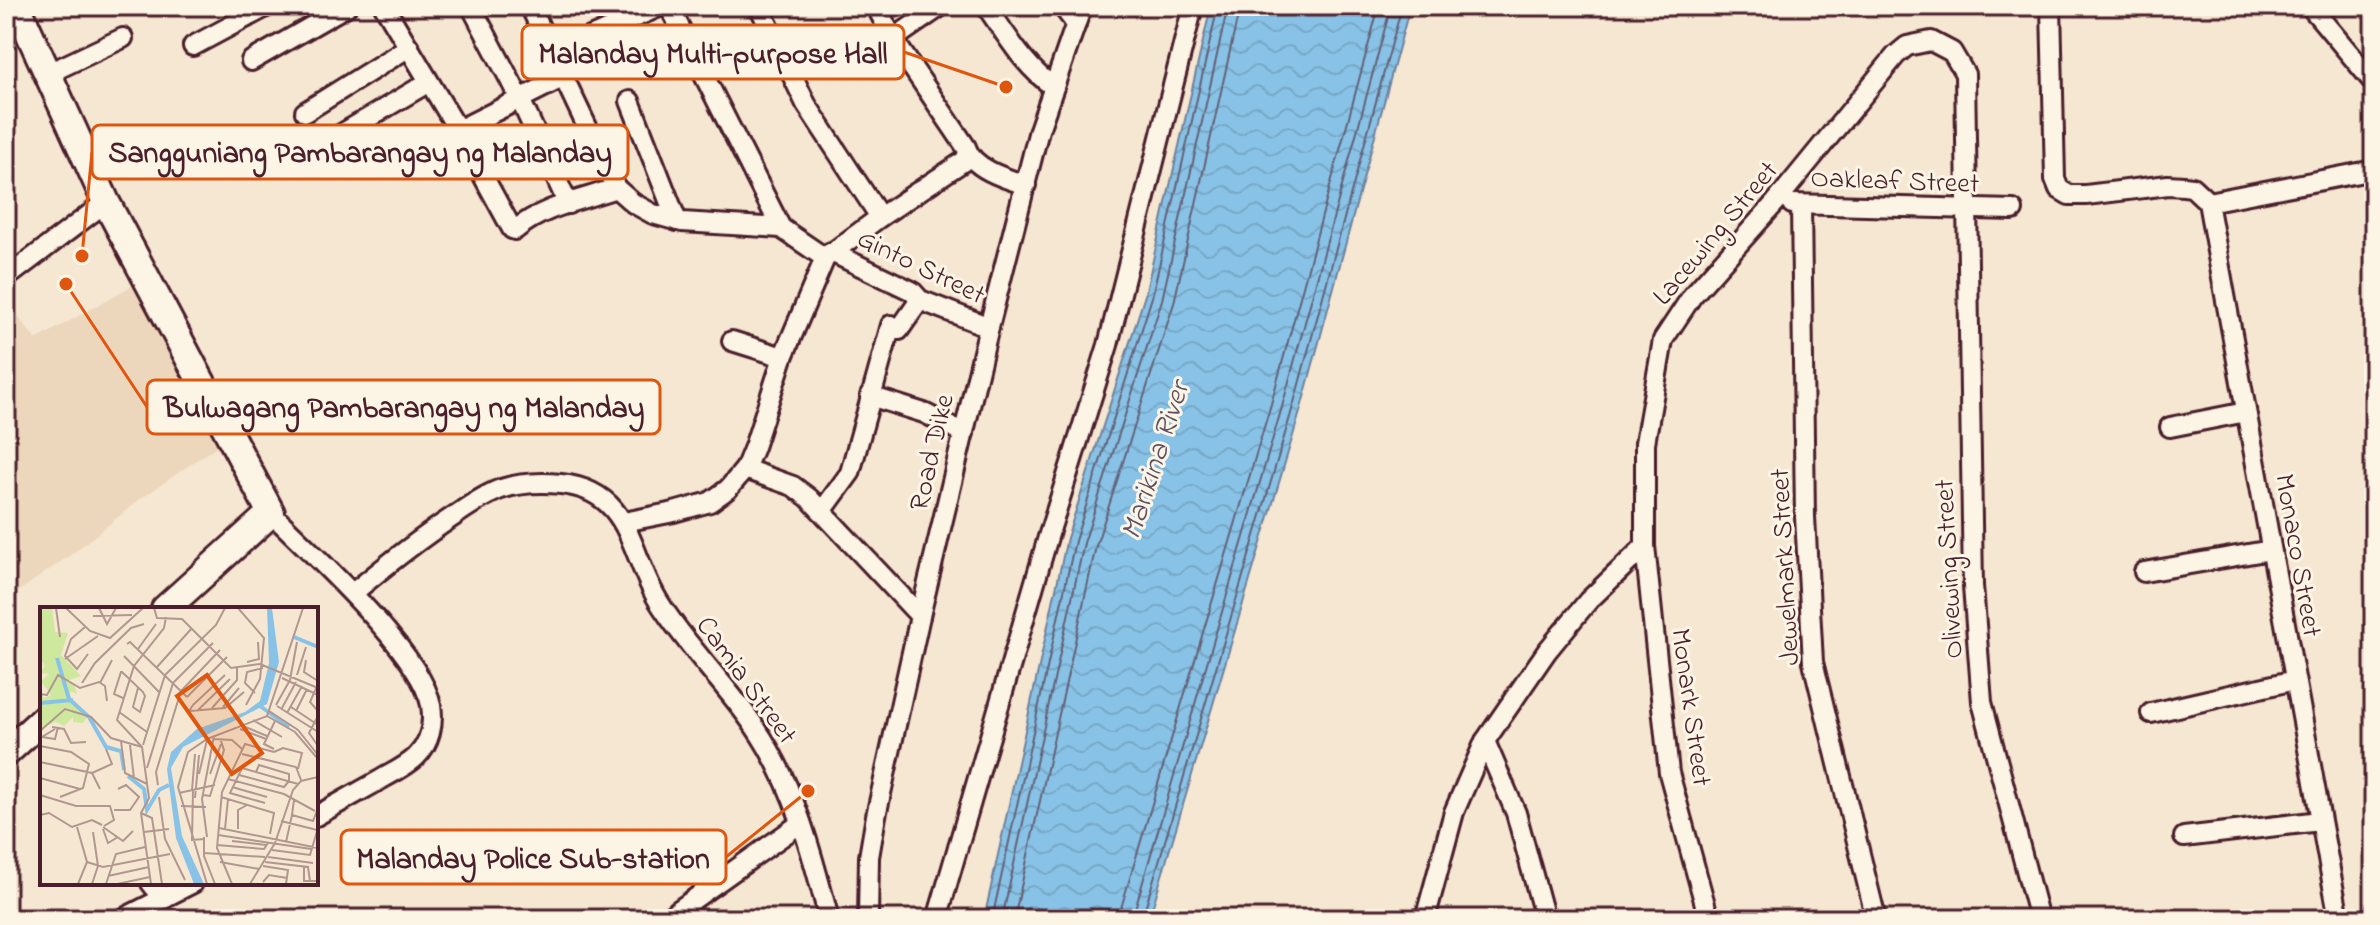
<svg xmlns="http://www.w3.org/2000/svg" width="2380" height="925" viewBox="0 0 2380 925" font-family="'Indie Flower',sans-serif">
  <defs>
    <pattern id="water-waves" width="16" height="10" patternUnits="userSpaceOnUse" patternTransform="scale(2)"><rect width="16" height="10" fill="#88c3e7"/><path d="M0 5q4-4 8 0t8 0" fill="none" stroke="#77a7c6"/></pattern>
  </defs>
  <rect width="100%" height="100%" fill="#f5e7d2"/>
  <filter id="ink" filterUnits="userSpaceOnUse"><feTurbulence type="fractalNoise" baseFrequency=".0125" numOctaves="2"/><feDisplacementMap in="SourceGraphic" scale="16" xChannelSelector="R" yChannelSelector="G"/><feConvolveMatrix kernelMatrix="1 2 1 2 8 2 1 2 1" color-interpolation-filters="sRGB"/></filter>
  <g filter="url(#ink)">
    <polygon fill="#ecd6bc" points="137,283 218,445 139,500 73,553 6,600 6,301 36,340"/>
    <polygon fill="url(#water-waves)" stroke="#6f819c" stroke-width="2" points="1211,6 1410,6 1300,412 1149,919 984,919 1067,538 1145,295"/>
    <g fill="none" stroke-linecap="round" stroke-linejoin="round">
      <g stroke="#636176" stroke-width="2">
        <polyline points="992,919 1075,541 1152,297 1218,6"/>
        <polyline points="1002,919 1084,543 1162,300 1228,6"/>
        <polyline points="1014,919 1096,546 1174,303 1240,6"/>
        <polyline points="1120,919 1121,908 1271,404 1379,6"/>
        <polyline points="1132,919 1282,407 1391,6"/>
        <polyline points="1142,919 1292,410 1402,6"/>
      </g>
      <g stroke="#4a1f2b" stroke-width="24">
        <g id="street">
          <path d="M384 6 458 130 512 229 515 230C544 206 582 200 616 188"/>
          <polyline points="471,6 520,99 568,204"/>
          <polyline points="530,6 616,188 633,203 653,214 682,222 781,228 825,258"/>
          <polyline points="669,6 781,228"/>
          <polyline points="759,6 806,104 880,217"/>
          <path d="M876 6 893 39 966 147C972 169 1007 179 1026 185"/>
          <path d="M986 6C1006 34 1025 68 1054 87"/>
          <polyline points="1062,6 1076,24"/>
          <polyline points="2051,6 2055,179 2059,189 2069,195 2086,195 2168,185 2184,186 2192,187 2208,202"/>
          <polyline points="2310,6 2374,83"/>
          <polyline points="893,39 941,6"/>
          <polyline points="193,46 268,6"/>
          <polyline points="554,53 661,6"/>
          <polyline points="251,61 347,6"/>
          <polyline points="47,74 123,38"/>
          <polyline points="630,101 677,221"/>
          <polyline points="305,112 409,47"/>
          <polyline points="458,130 564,77"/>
          <polyline points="321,146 429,82"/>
          <polyline points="2208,202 2339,919"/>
          <polyline points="2208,202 2374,170"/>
          <polyline points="1792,204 2013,210"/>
          <polyline points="1801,205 1805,517 1813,662 1876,919"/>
          <polyline points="831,252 912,291 920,300 989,327"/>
          <polyline points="6,278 106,202"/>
          <polyline points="732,341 783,357"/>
          <polyline points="870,396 924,413 964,433"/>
          <polyline points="2170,427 2246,412"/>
          <polyline points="745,469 793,486 809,498 920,616"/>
          <polyline points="823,510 850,473 891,325 899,330 920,300"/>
          <path d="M271 513C312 554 420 651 431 705 434 724 430 743 416 757 407 766 392 773 380 780 359 792 337 804 316 816"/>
          <polyline points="624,522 674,512 710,502 728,489 745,469 754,447 783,357 825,258 880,217 964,161 968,155"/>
          <polyline points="2144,572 2271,550"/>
          <path d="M353 593C385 566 418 540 454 516 469 506 484 495 501 489 520 483 541 482 561 484 632 491 629 554 659 602 687 647 726 684 755 727 794 784 812 853 829 919"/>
          <polyline points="2151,713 2295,680"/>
          <polyline points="1485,741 1516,813 1545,919"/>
          <polyline points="2184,837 2320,821"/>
          <polyline points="151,883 164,899"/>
          <polyline points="122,919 193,883"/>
          <polyline points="666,919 801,823"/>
          <polyline points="868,919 869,857 876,816 920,616 989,327 1039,130 1082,6"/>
          <polyline points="937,919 1048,537 1108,345 1193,6"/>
          <polyline points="1425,919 1454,812 1485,741 1547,651 1588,601 1645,546"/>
          <polyline points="1709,919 1669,773 1645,546 1645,443 1663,340 1692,296 1775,203 1896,55 1907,46 1931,41 1952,52 1965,74 1973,586 1982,702 2039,919"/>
        </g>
      </g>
      <g stroke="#4a1f2b" stroke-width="32">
        <g id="secondary">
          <polyline points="17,6 106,202 271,513 165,609"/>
          <polyline points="6,753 42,720"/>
        </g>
      </g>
      <use href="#street" stroke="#fcf5e5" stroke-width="18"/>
      <use href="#secondary" stroke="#fcf5e5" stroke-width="26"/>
    </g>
  </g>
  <g text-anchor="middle" stroke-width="6" stroke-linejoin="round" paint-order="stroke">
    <g font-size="28" fill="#4a1f2b" stroke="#fcf5e5">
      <text transform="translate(1895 179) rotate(2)" y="10">Oakleaf Street</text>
      <text transform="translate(1714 232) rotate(-50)" y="10">Lacewing Street</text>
      <text transform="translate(922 265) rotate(26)" y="10">Ginto Street</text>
      <text transform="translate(930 452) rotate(-77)" y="10">Road Dike</text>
      <text transform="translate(2300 555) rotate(80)" y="10">Monaco Street</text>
      <text transform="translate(1783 567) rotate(-93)" y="10">Jewelmark Street</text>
      <text transform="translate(1947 569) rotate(-93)" y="10">Olivewing Street</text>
      <text transform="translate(748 679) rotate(54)" y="10">Camia Street</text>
      <text transform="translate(1693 707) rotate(82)" y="10">Monark Street</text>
    </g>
    <g font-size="30" font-style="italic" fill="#5d5063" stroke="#fcf5e5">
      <text transform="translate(1154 460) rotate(-72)" y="10">Marikina River</text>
    </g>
  </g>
  <g transform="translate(40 607)">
    <rect width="278" height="278" fill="#f5e7d2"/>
    <path d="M0 1H12L15 25 28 26 21 48 41 69 26 74 34 78 37 87 31 84 30 89 47 110 43 116 33 115V110L24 119 16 115 0 121V86L4 91 11 88 1 74 9 67 0 66 5 59 0 51Z" fill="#cee89e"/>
    <path d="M227 1H232L239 55 227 97 143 140 131 161 142 229 164 277H154L136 231 127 162 131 145 157 122 205 105 220 94 229 56Z" fill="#88c3e7"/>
    <path fill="none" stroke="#88c3e7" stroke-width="4" d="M254 30 278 40M17 51 29 92 49 110 66 140 81 144 84 163M0 96 33 93M220 99 249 120M88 169 104 182 107 203 119 183 129 178"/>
    <path fill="none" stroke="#b1978f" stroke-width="2" d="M16 1 20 30M26 1 50 24 70 31 103 1M59 1 67 17 76 1M114 1 117 11 142 12 191 61 220 57 278 81M198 1 224 31 220 72 206 98M53 9 92 8M45 20 31 32 25 49 37 62 48 47M87 37 90 35 147 90M98 42 116 17M84 49 119 85M25 52 58 29M266 53 264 65 278 74M207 55 219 52 218 35M117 60 152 21M257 68 266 40M242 71 278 88M42 76 55 56 91 21 104 17M60 76 72 53M278 77 270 95 278 104M215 86 205 76 207 65 223 61M0 87 7 88 18 68 40 81 59 75 65 79 67 94M147 90 187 50M83 91 74 87 81 65H82L103 85 105 89 100 105 93 100 98 81M153 98 149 104 185 101 204 85M153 98 185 68M236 98 250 73 257 35M237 99 278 125M183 100 199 81M251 100 278 118M172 101 197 73V61M242 101 256 75M157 104 190 72M229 104 258 123 278 148M256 104 267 82M79 105 107 125M247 106 262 79M227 109 263 1M278 109 269 126 278 139M213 113 242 130M203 119 227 129M12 120 24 122 31 136 46 135M15 122 2 130 15 132 18 120M200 122 226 132M0 124 25 102 51 110 71 131 102 140M174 132 192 133 202 142M81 134 85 166 107 177M90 138 94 171M103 138 125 68 176 18 185 1M0 139 31 145 49 157 43 181 20 190M234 142 224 137 235 114M234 145 243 141 262 146 258 162M202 147 256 160 261 173M0 155 52 166 60 182M107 161 133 76 173 36M202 161 190 186 225 196M202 161 258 177M216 165 219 158 249 167V174M52 166 72 157 66 142M159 167 167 133M170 167 181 137M199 168 244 180 249 174M0 171 40 182M188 172 244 187 275 204M118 178 116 165 141 84 180 43M192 180 227 190M152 183 155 147M153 183 152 233 164 232M139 186 175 178M0 188 36 199H70L74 213 64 219M163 188 170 189 184 143 181 134M119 190 125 232 145 273M181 190 234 206 230 227M155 191 159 148M254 193 252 208 273 214 278 201M141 199 166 200M74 203H90L99 190 86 178 78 182M101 206 112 211 122 277M0 208 9 206 32 220 52 213 62 218M241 214 277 223M37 220 47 255 38 277M63 220 83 234 93 224M179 221 278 241M63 222 68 236 78 230M185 222 188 192M198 222V203L207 198M104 225 129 222M178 228 271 242M164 230V249L175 277M167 230 162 192 174 129M192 234 226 238M246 235 252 208M177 238 224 242 228 236M232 243 270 248 278 221M164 246 225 250M228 250 273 256M47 255 63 260 130 247M180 255 219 262M225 255 268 260 270 274M223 259 248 263 246 277M264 260V274H278M68 269 109 260M223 275 229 268 247 271M52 277 58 259 53 225M66 277 76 247 105 240M77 277 110 270M111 277 101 206 109 191 102 140 77 113 94 59 124 21 126 10M167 277 138 180 148 145 167 132 227 109 255 125 278 152M192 277 177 241 182 185 205 137 234 145M210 277 235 236 253 183 261 174 278 170"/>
    <path fill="#e0560e" fill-opacity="0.15" stroke="#e0560e" stroke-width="4" d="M167 68 222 146 192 167 137 89Z"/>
    <rect width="278" height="278" fill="none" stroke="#4a1f2b" stroke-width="4"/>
  </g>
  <path fill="none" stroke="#e0560e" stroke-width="3" d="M1006 87L904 52M82 256L92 152M66 284L147 407M808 791L726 857"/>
  <g fill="#e0560e" stroke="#fcf5e5" stroke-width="3">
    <circle cx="1006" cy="87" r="8"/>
    <circle cx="82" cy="256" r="8"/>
    <circle cx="66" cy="284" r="8"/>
    <circle cx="808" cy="791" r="8"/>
  </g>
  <g fill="#fcf5e5" stroke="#e0560e" stroke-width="3">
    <rect x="522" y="25" width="382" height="54" rx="8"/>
    <rect x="92" y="125" width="536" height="54" rx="8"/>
    <rect x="147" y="380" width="513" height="54" rx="8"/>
    <rect x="341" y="830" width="385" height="54" rx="8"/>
  </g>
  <g font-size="30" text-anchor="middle" font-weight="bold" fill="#4a1f2b">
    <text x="713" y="63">Malanday Multi-purpose Hall</text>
    <text x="360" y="162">Sangguniang Pambarangay ng Malanday</text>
    <text x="404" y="417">Bulwagang Pambarangay ng Malanday</text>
    <text x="533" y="868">Malanday Police Sub-station</text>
  </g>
  <rect width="2380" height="925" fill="none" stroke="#fcf5e5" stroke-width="32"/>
  <rect x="16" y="16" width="2348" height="893" fill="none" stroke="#4a1f2b" stroke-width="3" filter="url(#ink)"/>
</svg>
